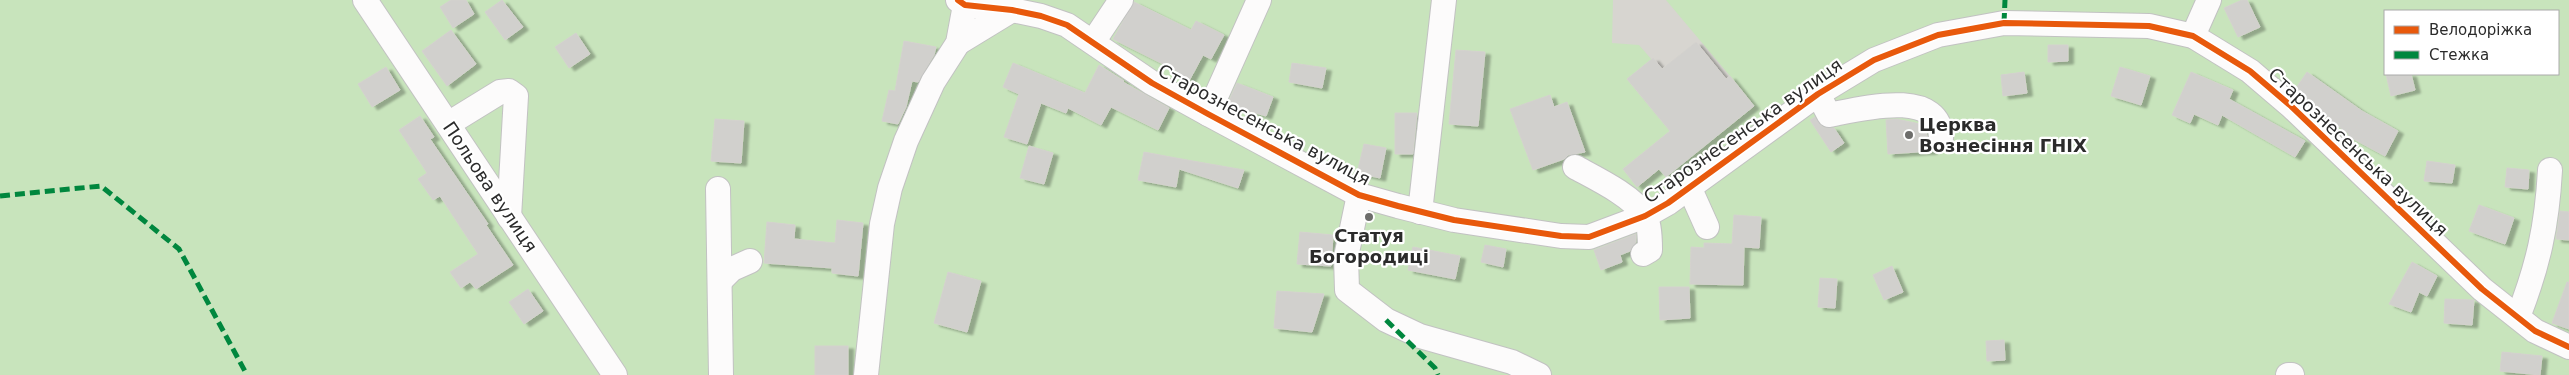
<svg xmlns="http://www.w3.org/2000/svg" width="2569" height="375" viewBox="0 0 2569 375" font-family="'DejaVu Sans',sans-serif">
  <defs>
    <filter id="shadow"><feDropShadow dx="5.5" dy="3" stdDeviation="1" flood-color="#0004"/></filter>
  </defs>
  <rect width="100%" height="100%" fill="#e8e7e2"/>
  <path fill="#c8e4bc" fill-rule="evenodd" d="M0 0H2569V375H0ZM2385 11H2558V74H2385Z"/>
  <polygon fill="#d7d5d0" points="1613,0 1666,0 1730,76 1693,107 1639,45 1612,43"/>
  <g fill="#d1d0cd" stroke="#d4d2ce" filter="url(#shadow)">
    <polygon points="451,0 466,0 474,14 453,28 440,7"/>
    <polygon points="502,0 523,27 505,40 485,12"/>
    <polygon points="2242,0 2247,0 2260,27 2238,37 2224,8"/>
    <polygon points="1134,2 1191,30 1196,21 1224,35 1211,59 1203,55 1189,81 1176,74 1177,71 1113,39"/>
    <polygon points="451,30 476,64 447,86 422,51"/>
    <polygon points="576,33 590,54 569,68 555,47"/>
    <polygon points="904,41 936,47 934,55 918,82 912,81 906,107 898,124 882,121 889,90 895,91"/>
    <polygon points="1696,42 1726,79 1730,76 1754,106 1666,177 1659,169 1637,187 1623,169 1670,131 1627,79 1653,58 1662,69"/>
    <polygon points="2048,45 2068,45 2068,61 2048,62"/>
    <polygon points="1456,50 1485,52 1478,126 1449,124"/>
    <polygon points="1013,63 1085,93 1099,65 1124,81 1123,82 1169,108 1158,130 1111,107 1101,125 1068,108 1066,113 1041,103 1027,144 1004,137 1019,94 1003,87"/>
    <polygon points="1292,63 1326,68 1322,88 1289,82"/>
    <polygon points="386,67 400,90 372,107 358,84"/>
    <polygon points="2120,67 2150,76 2141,105 2111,96"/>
    <polygon points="2024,72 2027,93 2003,96 2001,75"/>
    <polygon points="2191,72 2233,90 2229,99 2305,141 2295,157 2222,115 2218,125 2194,114 2190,123 2172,115"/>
    <polygon points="2307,72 2362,111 2398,131 2385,156 2348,136 2349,134 2314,109 2294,91"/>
    <polygon points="2386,74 2411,74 2415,90 2391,96"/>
    <polygon points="1237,83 1273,97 1266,116 1227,105"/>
    <polygon points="1550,95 1554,107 1567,102 1585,152 1568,155 1564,159 1533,170 1510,109"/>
    <polygon points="1395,113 1417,113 1413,154 1395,154"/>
    <polygon points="420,116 434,137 430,139 488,224 486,225 513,265 476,289 470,282 461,288 450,272 478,254 440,196 433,200 418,179 427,173 399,130"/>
    <polygon points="1815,117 1823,127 1834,128 1844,143 1831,152 1810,120"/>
    <polygon points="715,119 744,121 741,163 711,161"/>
    <polygon points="1896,119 1920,124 1925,129 1932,151 1888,154 1886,120"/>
    <polygon points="1364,144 1386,148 1380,178 1357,173"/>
    <polygon points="1029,146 1053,153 1044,184 1020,178"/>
    <polygon points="1144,152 1176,158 1244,170 1238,188 1179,169 1176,187 1138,180"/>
    <polygon points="2427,161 2455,165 2452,183 2424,181"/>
    <polygon points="2507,168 2529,170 2528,189 2505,187"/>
    <polygon points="2479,205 2514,218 2505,244 2469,231"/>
    <polygon points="2560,211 2569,212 2569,240 2556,239"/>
    <polygon points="1734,215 1761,217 1759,248 1744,247 1743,285 1690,284 1691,247 1704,248 1704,243 1732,244"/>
    <polygon points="837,220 863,223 858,276 832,273 832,268 764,263 767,222 795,225 794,239 835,243"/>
    <polygon points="1300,232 1333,235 1331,266 1297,264"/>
    <polygon points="1636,234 1636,242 1630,251 1620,255 1622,262 1601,270 1594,250"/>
    <polygon points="1485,245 1506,249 1503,267 1481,262"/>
    <polygon points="1413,247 1460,256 1455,279 1408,270"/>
    <polygon points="2412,262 2437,276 2427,296 2419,292 2411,312 2389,304"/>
    <polygon points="1892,266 1903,292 1884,300 1873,275"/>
    <polygon points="948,272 981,281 967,332 934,323"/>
    <polygon points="1820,278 1837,279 1835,308 1818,307"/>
    <polygon points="2567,282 2569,282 2569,329 2552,323"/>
    <polygon points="1659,287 1689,287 1690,318 1660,320"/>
    <polygon points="528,289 543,311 524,324 509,302"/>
    <polygon points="1277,291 1324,294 1312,332 1274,328"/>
    <polygon points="2445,299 2474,300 2472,325 2444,323"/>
    <polygon points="2004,340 2005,360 1987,361 1986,341"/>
    <rect x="815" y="346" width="33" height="29"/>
    <polygon points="2502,352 2542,356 2540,375 2500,371"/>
  </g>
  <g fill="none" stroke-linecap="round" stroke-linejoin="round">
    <g stroke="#c2c2c2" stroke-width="26">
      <g id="minor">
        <polyline points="365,0 615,375"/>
        <polyline points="958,0 965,5 1012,10 1041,16 1067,25 1152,83 1208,114 1359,195 1398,206 1454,220 1561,236 1589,237 1645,216 1668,203 1818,94 1874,60 1938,35 2004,23 2149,26 2193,36 2250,71 2291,106 2482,289 2535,331 2569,347"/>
        <polyline points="2193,36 2209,0"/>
        <polyline points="1093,42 1121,0"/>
        <polyline points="958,43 1012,10"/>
        <path d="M1818 94 1829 115C1860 109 1941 87 1941 138"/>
        <polyline points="1208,114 1259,0"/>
        <polyline points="448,124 500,92 509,91 516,96 509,217"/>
        <path d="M1575 167C1595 178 1633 196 1645 216 1650 224 1650 241 1650 250L1643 254"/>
        <polyline points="718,189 721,375"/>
        <polyline points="1690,189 1707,227"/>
        <polyline points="1359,195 1346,257 1347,290 1386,320 1420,336 1512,362 1539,375"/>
        <polyline points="1420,212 1444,0"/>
        <polyline points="721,280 732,269 750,261"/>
        <path d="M2518 317C2538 266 2547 226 2550 170"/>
        <polyline points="866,375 882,224 890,188 906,141 933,82 958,43 965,5"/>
        <polyline points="2288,375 2292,375"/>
      </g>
    </g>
    <use href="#minor" stroke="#fcfbfb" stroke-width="24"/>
    <g stroke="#00873e" stroke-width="5" stroke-dasharray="10 5" stroke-linecap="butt">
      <polyline points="2004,23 2005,0"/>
      <polyline points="0,196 101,186 179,249 247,375"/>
      <polyline points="1386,320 1435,368 1438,375"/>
    </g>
    <g stroke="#fff" stroke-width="9">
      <polyline id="cycleway" points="958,0 965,5 1012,10 1041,16 1067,25 1152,83 1208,114 1359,195 1398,206 1454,220 1561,236 1589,237 1645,216 1668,203 1818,94 1874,60 1938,35 2004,23 2149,26 2193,36 2250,71 2291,106 2482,289 2535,331 2569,347"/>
    </g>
    <use href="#cycleway" stroke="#e8590c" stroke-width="6"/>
  </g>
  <g fill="#6d6d6b" stroke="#fff" stroke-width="2">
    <circle cx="1909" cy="135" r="5"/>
    <circle cx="1369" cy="217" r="5"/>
  </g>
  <g text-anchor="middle" stroke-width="4.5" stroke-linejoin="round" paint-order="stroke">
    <g font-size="18" fill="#2b2b2b" stroke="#fff">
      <text transform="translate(1264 125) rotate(28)" y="6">Старознесенська вулиця</text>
      <text transform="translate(1743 131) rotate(-35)" y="6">Старознесенська вулиця</text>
      <text transform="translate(2358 152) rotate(43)" y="6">Старознесенська вулиця</text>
      <text transform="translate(490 187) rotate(56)" y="6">Польова вулиця</text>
    </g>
    <g font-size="18" font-weight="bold" fill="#2b2b2b" stroke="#fff" text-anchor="start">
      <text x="1919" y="131">Церква<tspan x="1919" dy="21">Вознесіння ГНІХ</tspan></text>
      <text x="1369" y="242" text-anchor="middle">Статуя<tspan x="1369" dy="21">Богородиці</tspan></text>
    </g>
  </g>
  <rect x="2384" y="10" width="175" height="65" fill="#ffffff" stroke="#aaaaaa"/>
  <rect x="2394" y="26" width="25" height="8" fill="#e8590c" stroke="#aaaaaa"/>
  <text x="2429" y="35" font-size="15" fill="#2b2b2b">Велодоріжка</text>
  <rect x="2394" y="51" width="25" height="8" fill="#00873e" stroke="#aaaaaa"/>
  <text x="2429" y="60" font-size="15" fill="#2b2b2b">Стежка</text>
</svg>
